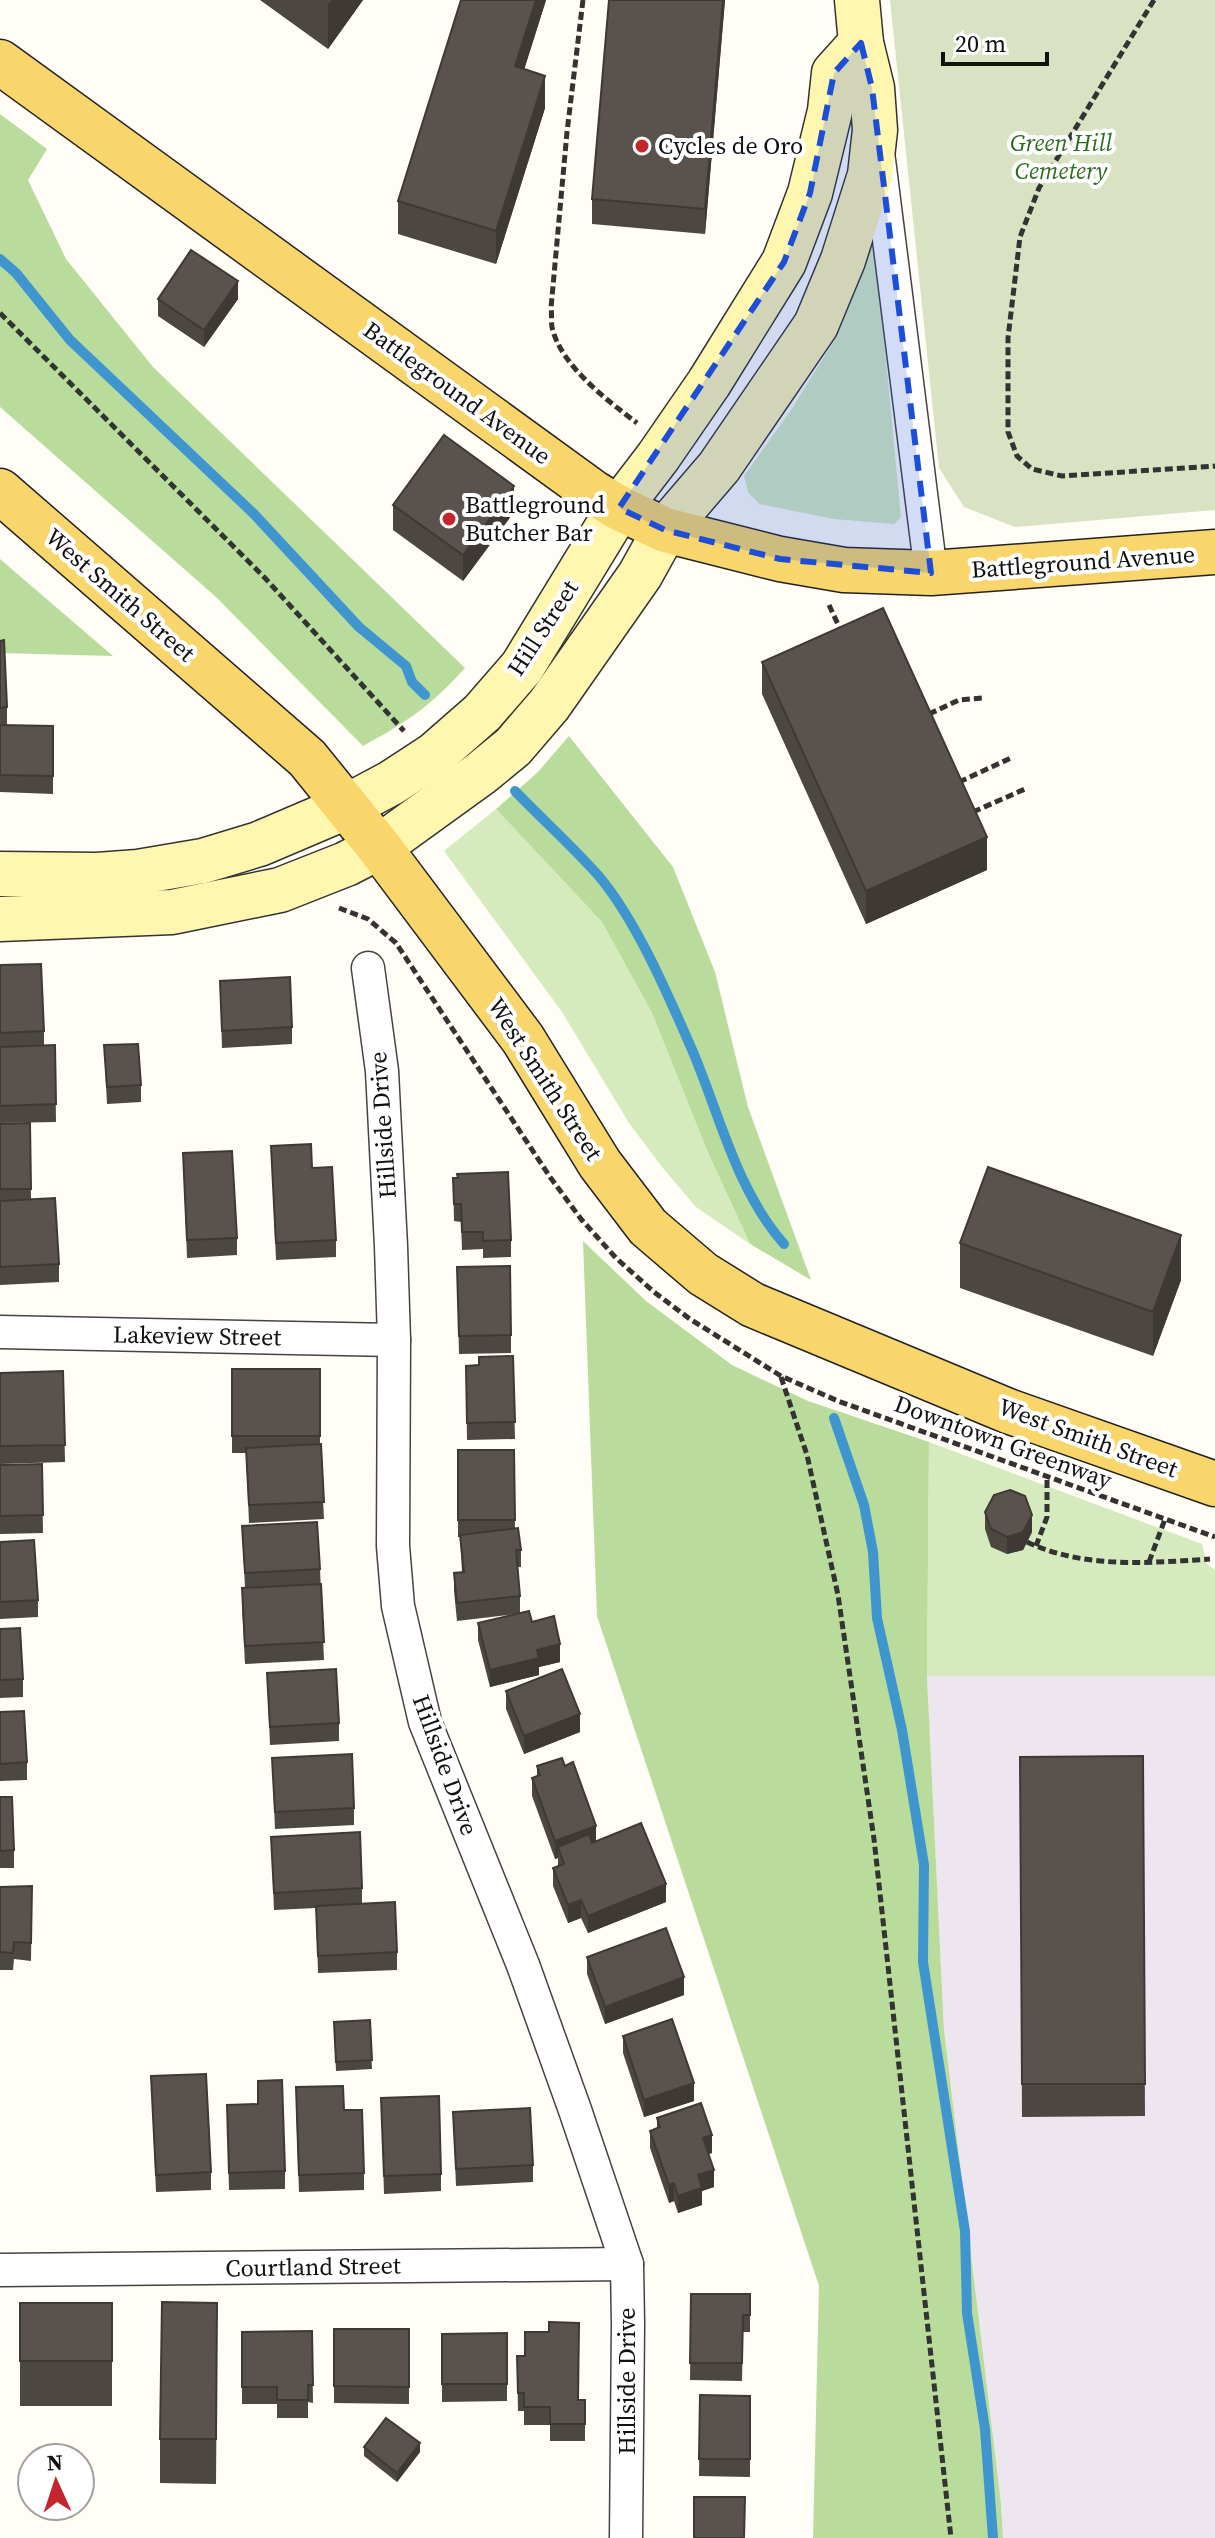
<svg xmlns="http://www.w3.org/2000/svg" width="1215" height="2538" viewBox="0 0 1215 2538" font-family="'Source Serif 4',serif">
  <rect width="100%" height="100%" fill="#fffdf5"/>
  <polygon fill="#eee6ef" points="927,1676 1215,1676 1215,2538 1003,2538 1001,2503 944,2030"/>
  <g fill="#d5ebbd">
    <polygon points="874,234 901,517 894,524 834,519 759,504 748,492 744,476 791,410 835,339"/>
    <polygon points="496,809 602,922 652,1013 706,1148 750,1244 696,1207 662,1167 629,1123 562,1012 444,851"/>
    <polygon points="929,1442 1202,1544 1207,1564 1215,1570 1215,1676 927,1676"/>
  </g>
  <g fill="#b9dc9c">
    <path d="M0 114 47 149 28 180 66 259 153 367 465 668C431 706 407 722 363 746L216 597 0 407Z"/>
    <polygon points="0,559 113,656 0,653"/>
    <polygon points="569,736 673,867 715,972 748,1107 811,1280 750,1244 706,1148 652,1013 602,922 496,809 538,772"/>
    <polygon points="583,1241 646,1301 732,1365 808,1401 929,1442 927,1676 944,2030 1001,2503 1003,2538 813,2538 819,2286 597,1616"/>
  </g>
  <polygon fill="#d9e3c4" points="890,0 1215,0 1215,510 1015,527 964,507 939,468"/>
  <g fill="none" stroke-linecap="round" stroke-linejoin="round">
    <g stroke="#3f96cf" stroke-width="10">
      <polyline points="0,259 16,273 70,340 253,513 359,627 406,666 412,682 425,695"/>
      <path d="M515 791C542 819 571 845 597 874 636 919 669 997 693 1052 720 1116 737 1191 784 1244"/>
      <polyline points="834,1418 864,1505 873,1552 877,1618 902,1730 924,1865 923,1962 965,2231 967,2313 985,2429 993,2538"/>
    </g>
    <g stroke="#444" stroke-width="35">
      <g id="street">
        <polyline points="879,160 931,573"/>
        <polyline points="368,968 382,1071 391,1246 394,1340 393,1546 398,1606 425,1722 523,1965 575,2110 627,2264 628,2324 626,2538"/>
        <polyline points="0,1332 394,1340"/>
        <polyline points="0,2270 627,2264"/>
      </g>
    </g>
    <g stroke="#333" stroke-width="47">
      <g id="secondary">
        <polyline points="0,874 97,875 138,872 203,861 259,844 346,807 391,783 434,755 482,713 522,667 619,508 658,457 709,383 784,262 810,193 830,111 834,73 861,43"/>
        <polyline points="0,919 172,912 280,890 346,864 379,847 480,774 513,747 549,705 640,575 665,530 719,467 816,325 843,260 870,175 875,130 872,88 861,43 857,0"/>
      </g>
    </g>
    <g stroke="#222" stroke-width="47">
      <g id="primary">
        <polyline points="0,62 594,493 619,508 665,530 780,559 844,570 931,573 1215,552"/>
        <polyline points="0,491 307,758 379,847 523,1039 600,1164 648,1227 703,1274 753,1305 1008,1411 1215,1484"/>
      </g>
    </g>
    <g stroke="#333" stroke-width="5" stroke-dasharray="8 4" stroke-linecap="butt">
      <path d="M583 0 567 132 551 308C552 314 551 321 552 327 560 365 608 401 637 423"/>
      <polyline points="1154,0 1039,188 1020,237 1008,338 1008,432 1017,456 1032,469 1062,476 1215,466"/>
      <polyline points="0,313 265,578 404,731"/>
      <polyline points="829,605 842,633"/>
      <polyline points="929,714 959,700 983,698"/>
      <polyline points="959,782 1011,758"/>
      <polyline points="973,812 1025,789"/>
      <polyline points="339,908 368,919 396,943 550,1177 581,1219 616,1258 654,1292 690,1319 781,1376 838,1401 1215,1537"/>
      <polyline points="781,1377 807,1455 838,1595 874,1839 951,2538"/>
      <path d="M1027 1542C1085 1569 1148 1563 1210 1559"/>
      <polyline points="1036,1546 1047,1517 1047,1477"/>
      <polyline points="1149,1562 1165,1519"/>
    </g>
    <use href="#street" stroke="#fff" stroke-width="32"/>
    <use href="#secondary" stroke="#fff6b0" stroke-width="44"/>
    <use href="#primary" stroke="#f9d66b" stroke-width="44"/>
  </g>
  <g fill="#4d4742">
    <polygon points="260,0 363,0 328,49"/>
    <polygon points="461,0 546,0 524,69 545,108 496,264 398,234 398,201"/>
    <polygon points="609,0 725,0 705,234 592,224 592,199"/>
    <polygon points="158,299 238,299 204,347 158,316"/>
    <polygon points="393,505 514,512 463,581 393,530"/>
    <polygon points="0,641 7,707 7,725 53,726 53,794 0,792"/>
    <polygon points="762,662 987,870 866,924 762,694"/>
    <polygon points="0,965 44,1031 44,1045 55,1045 56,1122 0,1123"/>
    <polygon points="220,981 292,1027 292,1044 222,1048"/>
    <polygon points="104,1045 141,1085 141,1102 107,1104"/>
    <polygon points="30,1123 31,1200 59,1264 59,1282 0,1285 0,1124"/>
    <polygon points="271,1146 312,1168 336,1240 336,1257 276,1260"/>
    <polygon points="183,1153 237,1238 237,1255 187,1258"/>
    <polygon points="453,1178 511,1240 511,1257 483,1258 483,1249 462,1250 461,1222 454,1221"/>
    <polygon points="960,1243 1181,1280 1153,1356 960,1288"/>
    <polygon points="457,1267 511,1335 511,1353 459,1354"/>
    <polygon points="513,1356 515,1439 467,1440 466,1366 479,1365"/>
    <polygon points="232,1369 320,1369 320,1444 324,1519 249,1523 246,1453 232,1453"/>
    <polygon points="63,1371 65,1462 0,1464 0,1373"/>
    <polygon points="458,1450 514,1450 515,1528 521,1550 521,1567 518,1567 520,1596 520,1613 532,1622 560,1662 539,1667 539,1675 490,1687 478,1640 478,1623 516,1614 457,1621 454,1591 454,1573 462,1572 460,1537 458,1537"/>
    <polygon points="42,1464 43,1533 0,1534 0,1465"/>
    <polygon points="985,1512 1032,1532 1023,1550 1007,1554 991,1547 985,1529"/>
    <polygon points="242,1526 320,1569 324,1660 245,1664 242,1605 242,1588 245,1588"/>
    <polygon points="0,1542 38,1600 38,1617 0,1619"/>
    <polygon points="0,1629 23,1679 23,1697 0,1698"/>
    <polygon points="267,1673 339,1723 339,1741 270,1745"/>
    <polygon points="506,1691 580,1732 524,1754 506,1709"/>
    <polygon points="0,1712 27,1762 27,1780 0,1781"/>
    <polygon points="1143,1756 1145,2116 1022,2117 1020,1757"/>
    <polygon points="272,1758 354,1808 354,1825 275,1829"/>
    <polygon points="537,1766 596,1841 666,1902 588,1933 581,1918 568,1923 553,1886 553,1868 558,1866 558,1858 555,1859 532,1796 532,1778 537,1776"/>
    <polygon points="0,1797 14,1850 14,1868 0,1868"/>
    <polygon points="271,1837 362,1888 362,1904 397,1952 397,1970 318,1973 316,1908 274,1910"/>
    <polygon points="32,1886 31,1961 14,1959 13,1970 0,1970 0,1887"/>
    <polygon points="587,1957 684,1995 605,2024 587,1974"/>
    <polygon points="370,2020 372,2069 336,2071 334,2022"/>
    <polygon points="623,2036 694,2101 644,2117 623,2053"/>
    <polygon points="151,2076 211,2172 211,2190 156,2192"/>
    <polygon points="381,2098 441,2174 441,2191 384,2194"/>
    <polygon points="227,2105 285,2171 285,2189 229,2190"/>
    <polygon points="296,2105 344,2110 364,2173 364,2190 299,2192"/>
    <polygon points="453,2112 533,2165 533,2182 456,2186"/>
    <polygon points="657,2118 712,2153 708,2154 714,2187 702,2191 702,2205 678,2213 674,2201 669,2203 650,2148 650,2131 657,2128"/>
    <polygon points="691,2294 750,2294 750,2332 743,2332 742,2381 690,2380"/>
    <rect x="20" y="2303" width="92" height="103"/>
    <polygon points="334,2329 409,2329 409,2404 334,2403"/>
    <polygon points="312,2331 313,2403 308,2402 308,2418 277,2418 277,2404 242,2404 242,2332"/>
    <polygon points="507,2333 507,2401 442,2402 442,2334"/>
    <polygon points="217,2348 216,2484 160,2483 160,2439"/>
    <polygon points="517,2356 578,2400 585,2400 585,2441 550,2441 550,2425 524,2425 524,2411 518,2411"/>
    <polygon points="700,2395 750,2396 750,2477 699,2476"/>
    <polygon points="364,2447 420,2452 397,2482 364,2456"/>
  </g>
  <g fill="#3f3936">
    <polygon points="332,0 363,0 328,49 328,4"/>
    <polygon points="536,0 546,0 515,99 515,66"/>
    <polygon points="723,0 725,0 705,234 705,209"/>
    <polygon points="545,76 545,108 496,264 496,231"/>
    <polygon points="238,281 238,299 204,347 204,330"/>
    <polygon points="514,486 514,512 463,581 463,555"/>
    <polygon points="987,837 987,870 866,924 866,891"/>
    <polygon points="1181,1235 1181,1280 1153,1356 1153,1312"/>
    <polygon points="1032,1515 1032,1532 1023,1550 1007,1554 1007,1537"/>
    <polygon points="560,1644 560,1662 539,1667 539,1675 490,1687 490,1670 537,1650"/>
    <polygon points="580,1714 580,1732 524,1754 524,1736"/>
    <polygon points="596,1826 596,1844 558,1847 558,1858 555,1859 555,1841"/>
    <polygon points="666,1884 666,1902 588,1933 588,1916"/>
    <polygon points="581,1900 581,1918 568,1923 568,1905"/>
    <polygon points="684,1977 684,1995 605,2024 605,2007"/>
    <polygon points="694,2083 694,2101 644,2117 644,2100"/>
    <polygon points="712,2135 712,2153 703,2156 703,2138"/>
    <polygon points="714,2170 714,2187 702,2191 702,2205 678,2213 678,2196 698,2175"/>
    <polygon points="674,2183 674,2201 669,2203 669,2185"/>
    <polygon points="420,2443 420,2452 397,2482 397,2473"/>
  </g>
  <g fill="#5a524d" stroke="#3f3936" stroke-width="2">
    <polygon points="461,0 536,0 515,66 545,76 496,231 398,201"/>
    <polygon points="609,0 723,0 705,209 592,199"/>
    <polygon points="191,250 238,281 204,330 158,299"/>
    <polygon points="444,435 514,486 463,555 393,505"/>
    <polygon points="883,608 987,837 866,891 762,662"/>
    <polygon points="4,640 7,707 0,708 0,641"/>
    <polygon points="0,725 53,726 53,776 0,775"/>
    <polygon points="41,964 44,1031 0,1033 0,965"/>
    <polygon points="290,977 292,1027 222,1031 220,981"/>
    <polygon points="138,1044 141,1085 107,1087 104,1045"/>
    <polygon points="55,1045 56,1104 0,1106 0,1047"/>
    <polygon points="30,1123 31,1189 0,1189 0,1124"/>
    <polygon points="311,1144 312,1168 332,1167 336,1240 276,1243 271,1146"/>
    <polygon points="232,1151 237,1238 187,1240 183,1153"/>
    <polygon points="988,1167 1181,1235 1153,1312 960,1243"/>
    <polygon points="508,1172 511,1240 483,1241 483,1232 462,1232 461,1204 454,1204 453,1178 458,1178 457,1174"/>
    <polygon points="55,1198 59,1264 0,1267 0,1201"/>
    <polygon points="510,1266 511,1335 459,1336 457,1267"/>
    <polygon points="513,1356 515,1422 467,1423 466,1366 479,1365 479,1357"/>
    <rect x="232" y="1369" width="88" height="67"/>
    <polygon points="63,1371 65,1445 0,1446 0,1373"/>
    <polygon points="321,1444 324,1502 249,1505 246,1448"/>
    <polygon points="458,1450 514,1450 515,1520 458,1520"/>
    <polygon points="42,1464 43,1515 0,1516 0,1465"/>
    <polygon points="1010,1490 1025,1496 1032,1515 1023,1532 1007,1537 991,1529 985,1512 994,1495"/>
    <polygon points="317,1522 320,1569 245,1573 242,1526"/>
    <polygon points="518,1528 521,1550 516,1550 520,1596 457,1603 454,1573 464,1572 460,1535"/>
    <polygon points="34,1540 38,1600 0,1602 0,1542"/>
    <polygon points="321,1584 324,1642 245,1646 242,1588"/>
    <polygon points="529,1611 532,1622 554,1616 560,1644 537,1650 539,1658 490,1670 478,1623"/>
    <polygon points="20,1628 23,1679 0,1680 0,1629"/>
    <polygon points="336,1669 339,1723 270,1727 267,1673"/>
    <polygon points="562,1669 580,1714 524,1736 506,1691"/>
    <polygon points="24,1711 27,1762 0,1764 0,1712"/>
    <polygon points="352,1754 354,1808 275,1812 272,1758"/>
    <polygon points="1143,1756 1145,2084 1022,2084 1020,1757"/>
    <polygon points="562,1758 565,1766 573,1762 596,1826 555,1841 532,1778 540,1775 537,1766"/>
    <polygon points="0,1797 12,1797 14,1850 0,1851"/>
    <polygon points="641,1823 666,1884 588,1916 581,1900 568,1905 553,1868 564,1864 558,1847 589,1834 592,1843"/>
    <polygon points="360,1832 362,1888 274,1893 271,1837"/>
    <polygon points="32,1886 31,1943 14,1942 13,1953 0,1952 0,1887"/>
    <polygon points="395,1902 397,1952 318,1956 316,1906"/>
    <polygon points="666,1928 684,1977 605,2007 587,1957"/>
    <polygon points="672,2019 694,2083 644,2100 623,2036"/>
    <polygon points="370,2020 372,2060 336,2062 334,2022"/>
    <polygon points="206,2074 211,2172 156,2175 151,2076"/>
    <polygon points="282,2080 285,2171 229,2173 227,2105 258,2104 258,2081"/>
    <polygon points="343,2086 344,2110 362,2110 364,2173 299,2175 296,2087"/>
    <polygon points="439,2096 441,2174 384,2176 381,2098"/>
    <polygon points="701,2103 712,2135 703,2138 714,2170 698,2175 702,2188 678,2196 674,2183 669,2185 650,2131 660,2127 657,2118"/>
    <polygon points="530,2108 533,2165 456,2169 453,2112"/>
    <polygon points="691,2294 750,2294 750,2315 743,2315 742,2363 690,2363"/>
    <polygon points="162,2302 217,2303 216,2439 160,2439"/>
    <rect x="20" y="2303" width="92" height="58"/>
    <polygon points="549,2322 579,2323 578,2400 585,2400 585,2424 550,2424 550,2407 524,2407 524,2393 518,2393 517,2356 525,2356 525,2332 549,2332"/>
    <polygon points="334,2329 409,2329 409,2387 334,2386"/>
    <polygon points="312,2331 313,2385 308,2385 308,2400 277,2400 277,2387 242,2387 242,2332"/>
    <polygon points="507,2333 507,2384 442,2384 442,2334"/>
    <polygon points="700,2395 750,2396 750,2459 699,2459"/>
    <polygon points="386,2418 420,2443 397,2473 364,2447"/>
    <polygon points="694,2497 745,2497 744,2538 694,2538"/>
  </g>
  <path fill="#1d4ed8" fill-opacity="0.2" stroke="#1d4ed8" stroke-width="6" stroke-dasharray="16 10" stroke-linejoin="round" d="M861 43 872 88 931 573 780 559 665 530 619 508 784 262 810 193 834 73Z"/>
  <g fill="#c4262e" stroke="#fff" stroke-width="3">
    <circle cx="642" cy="146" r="8"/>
    <circle cx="449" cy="519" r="8"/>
  </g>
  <g text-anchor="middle" stroke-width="8" stroke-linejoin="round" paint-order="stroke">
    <g font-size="24" font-style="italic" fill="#2f6b1f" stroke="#fff">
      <text x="1061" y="151">Green Hill<tspan x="1061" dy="28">Cemetery</tspan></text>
    </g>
    <g font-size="24" fill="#111" stroke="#fff" text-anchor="start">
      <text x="658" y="154">Cycles de Oro</text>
      <text x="465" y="513">Battleground<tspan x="465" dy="28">Butcher Bar</tspan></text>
    </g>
    <g font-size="24" fill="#111" stroke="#fff">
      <text transform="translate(457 393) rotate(36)" y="8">Battleground Avenue</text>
      <text transform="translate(1083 562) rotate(-4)" y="8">Battleground Avenue</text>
      <text transform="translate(120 595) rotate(41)" y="8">West Smith Street</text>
      <text transform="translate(543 628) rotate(-57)" y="8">Hill Street</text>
      <text transform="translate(545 1079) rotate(57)" y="8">West Smith Street</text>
      <text transform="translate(383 1125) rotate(-94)" y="8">Hillside Drive</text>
      <text transform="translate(197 1336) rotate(1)" y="8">Lakeview Street</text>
      <text transform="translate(1088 1438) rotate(20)" y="8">West Smith Street</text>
      <text transform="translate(1003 1442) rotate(20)" y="8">Downtown Greenway</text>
      <text transform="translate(445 1765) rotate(70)" y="8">Hillside Drive</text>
      <text transform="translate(313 2267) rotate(-1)" y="8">Courtland Street</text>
      <text transform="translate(627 2381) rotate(-90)" y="8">Hillside Drive</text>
    </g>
  </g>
  <g transform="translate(56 2482) rotate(357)"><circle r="38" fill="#ffffff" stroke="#a0a0a0" stroke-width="2"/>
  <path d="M0-6L14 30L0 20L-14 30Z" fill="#c4262e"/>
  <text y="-12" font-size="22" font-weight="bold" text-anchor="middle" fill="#111111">N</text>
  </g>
  <path d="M943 52v12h104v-12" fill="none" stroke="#111111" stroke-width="4"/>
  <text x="955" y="52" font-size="24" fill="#111111" stroke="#ffffff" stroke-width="6" paint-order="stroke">20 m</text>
</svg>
